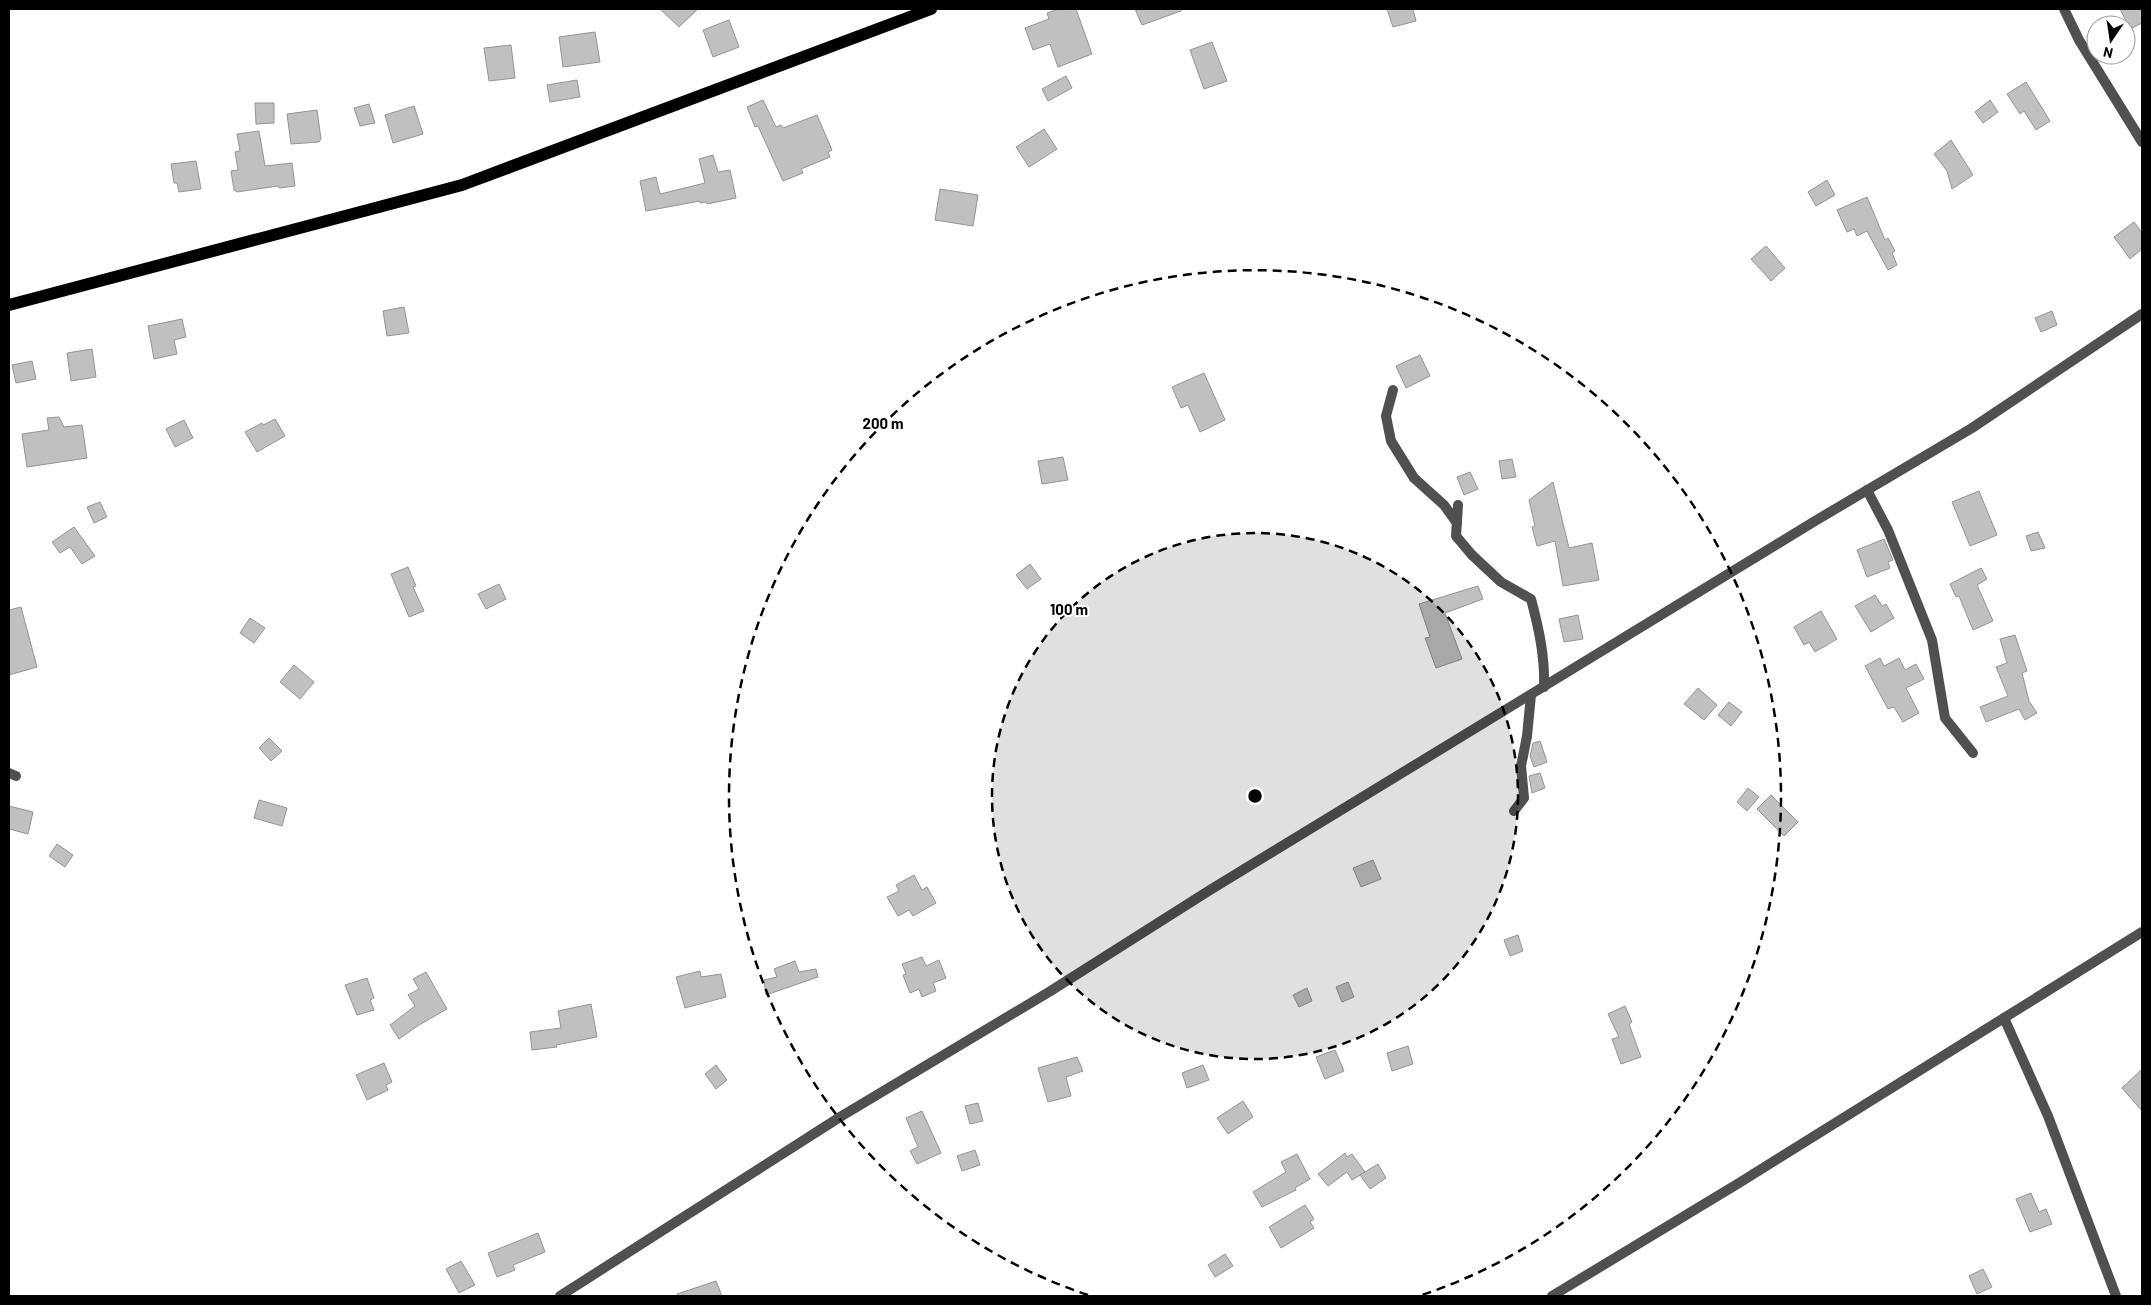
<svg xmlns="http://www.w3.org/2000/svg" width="2151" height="1305" viewBox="0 0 2151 1305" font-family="Barlow,sans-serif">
  <rect width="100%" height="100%" fill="#fff"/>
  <g fill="#c0c0c0" stroke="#949494">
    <polygon points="660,9 698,9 679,27"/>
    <polygon points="1059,9 1076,9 1092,54 1058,67 1050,44 1033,50 1025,28 1049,19 1047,13"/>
    <polygon points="1135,9 1181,9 1181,11 1142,25"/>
    <polygon points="1387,9 1413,9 1416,21 1393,27"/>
    <polygon points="2120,9 2142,9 2142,23 2130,29"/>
    <polygon points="729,20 739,47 713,57 703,30"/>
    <polygon points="595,32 600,62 563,67 559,37"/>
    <polygon points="1212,42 1227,81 1204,89 1190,50"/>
    <polygon points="511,45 515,78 489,81 484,48"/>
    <polygon points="1066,76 1072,88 1048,101 1042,89"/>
    <polygon points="577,80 580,97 550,102 547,85"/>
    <polygon points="2026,82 2050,121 2036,130 2024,111 2020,114 2007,94"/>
    <polygon points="763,100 776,127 781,125 783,128 817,115 832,150 828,152 830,157 801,169 803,173 783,181 758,126 755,127 747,107"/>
    <polygon points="1990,100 1998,112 1983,123 1975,112"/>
    <polygon points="255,103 274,103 274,123 256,124"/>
    <polygon points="369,104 375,123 360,126 354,108"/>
    <polygon points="414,106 423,134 393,143 385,115"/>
    <polygon points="317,110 321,139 319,142 291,144 287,114"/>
    <polygon points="1044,129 1057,149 1029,167 1016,147"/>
    <polygon points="259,131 265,166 292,163 295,186 279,188 278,186 237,192 234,190 231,171 238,170 235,152 240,151 237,134"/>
    <polygon points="1951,140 1973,175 1952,189 1947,171 1934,154"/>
    <polygon points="713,155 718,172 730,170 736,198 707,204 706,202 700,203 700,201 646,211 640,181 656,177 660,194 705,183 699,159"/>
    <polygon points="196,161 201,189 179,192 177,183 174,183 171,164"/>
    <polygon points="1827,180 1835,195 1816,206 1808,192"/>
    <polygon points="940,189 978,195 973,226 935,220"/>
    <polygon points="1867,197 1885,240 1888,238 1895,251 1892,253 1897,265 1888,270 1867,231 1857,236 1854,229 1847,232 1837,210"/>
    <polygon points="2134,222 2142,233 2142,249 2130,259 2114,237"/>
    <polygon points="1766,246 1785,268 1771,281 1751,259"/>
    <polygon points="404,307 409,333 387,336 383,311"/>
    <polygon points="2052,311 2057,325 2041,332 2035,318"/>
    <polygon points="182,319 186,337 174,340 177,354 154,359 148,326"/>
    <polygon points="92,349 96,377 71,381 67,353"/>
    <polygon points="1420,355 1430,376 1406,388 1396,366"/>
    <polygon points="32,361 36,379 16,383 12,365"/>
    <polygon points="1204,373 1225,420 1200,432 1188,405 1181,408 1172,387"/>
    <polygon points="59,417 64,427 82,425 87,458 27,467 22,434 49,430 47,418"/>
    <polygon points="275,419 285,436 257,452 245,432 262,423 263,425"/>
    <polygon points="184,420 193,438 175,447 166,429"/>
    <polygon points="1063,457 1068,480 1042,484 1038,461"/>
    <polygon points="1512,459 1516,477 1502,479 1499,461"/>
    <polygon points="1470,472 1478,489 1464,495 1457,477"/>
    <polygon points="1553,482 1569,548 1592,543 1599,580 1563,586 1555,541 1537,546 1532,527 1535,526 1529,500"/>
    <polygon points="1979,491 1997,535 1970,546 1952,502"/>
    <polygon points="100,502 107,517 94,523 87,507"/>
    <polygon points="74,527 95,556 82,564 70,547 60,553 52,542"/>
    <polygon points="2038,532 2045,548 2031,551 2026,536"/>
    <polygon points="1884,539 1893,560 1888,562 1890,568 1867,577 1857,550"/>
    <polygon points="1030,564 1041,579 1027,589 1016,575"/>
    <polygon points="408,567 416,586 413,587 424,611 409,617 391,574"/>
    <polygon points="1981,568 1987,579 1977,585 1993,621 1973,630 1959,596 1956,597 1950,584"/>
    <polygon points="499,584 506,599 486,609 478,594"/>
    <polygon points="1478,586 1483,599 1445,613 1462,659 1436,668 1425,638 1430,637 1419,604"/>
    <polygon points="1875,595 1882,606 1886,604 1894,618 1871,632 1855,606"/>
    <polygon points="21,607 37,667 9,675 9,610"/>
    <polygon points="1821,611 1837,639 1815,652 1809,642 1804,645 1794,627"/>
    <polygon points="1578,615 1583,639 1564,642 1559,619"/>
    <polygon points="250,618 265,628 254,643 240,633"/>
    <polygon points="2015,635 2027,671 2022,673 2029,701 2037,713 2025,720 2019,709 1986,722 1980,707 2008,696 1996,667 2007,663 2000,639"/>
    <polygon points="1880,658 1884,666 1899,658 1905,670 1916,664 1924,679 1906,688 1919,713 1903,722 1894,707 1888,709 1865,666"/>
    <polygon points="294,665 314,682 300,699 280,682"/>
    <polygon points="1698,688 1717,705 1704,720 1684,704"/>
    <polygon points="1729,702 1742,712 1731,726 1718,715"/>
    <polygon points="269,738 282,751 271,761 259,748"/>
    <polygon points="1540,741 1547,762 1534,767 1530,756 1533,743"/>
    <polygon points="1540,773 1545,788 1532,793 1529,776"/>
    <polygon points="1748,788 1759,797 1747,811 1737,802"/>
    <polygon points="1771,795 1798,822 1784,836 1757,809"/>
    <polygon points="259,800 287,808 282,826 254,818"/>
    <polygon points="9,806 33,812 28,834 9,829"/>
    <polygon points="57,844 73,855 65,867 49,856"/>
    <polygon points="1373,860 1381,879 1361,887 1353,868"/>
    <polygon points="914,875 922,890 927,887 936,903 913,916 909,910 898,916 887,897 899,891 896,885"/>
    <polygon points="1518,935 1523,951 1510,956 1504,940"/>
    <polygon points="922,957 926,966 939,960 946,978 933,983 936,991 922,997 919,989 910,993 903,975 906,974 902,964"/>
    <polygon points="795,961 799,972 816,969 818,977 766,995 764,980 777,977 774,969"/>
    <polygon points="700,971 701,977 721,974 726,997 685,1008 676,977"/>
    <polygon points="426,972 447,1009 419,1025 399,1039 390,1025 415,1006 408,995 419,989 413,979"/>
    <polygon points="367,978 374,998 370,1000 374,1010 357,1015 345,985"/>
    <polygon points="1348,982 1354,997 1342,1002 1336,987"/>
    <polygon points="1307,988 1312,1001 1299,1007 1293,995"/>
    <polygon points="591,1004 597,1037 556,1045 557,1047 532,1050 530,1032 561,1028 558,1011"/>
    <polygon points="1625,1006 1632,1022 1629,1024 1641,1057 1621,1064 1612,1039 1619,1037 1608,1014"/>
    <polygon points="1408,1046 1413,1064 1392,1071 1387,1053"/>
    <polygon points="1335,1050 1344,1071 1325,1079 1316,1057"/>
    <polygon points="1077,1057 1083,1071 1066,1077 1071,1096 1048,1102 1038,1068"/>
    <polygon points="384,1063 392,1082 386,1085 388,1090 367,1100 356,1075"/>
    <polygon points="716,1065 727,1080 716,1089 705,1074"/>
    <polygon points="1203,1065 1209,1080 1187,1088 1182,1073"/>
    <polygon points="2142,1069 2142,1111 2122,1088"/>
    <polygon points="1243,1101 1253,1117 1228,1134 1217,1118"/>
    <polygon points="978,1103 983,1121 970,1124 965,1106"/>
    <polygon points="922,1111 941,1153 917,1164 910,1151 918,1147 906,1118"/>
    <polygon points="975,1150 980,1165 962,1171 957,1156"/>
    <polygon points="1345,1153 1347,1157 1352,1154 1365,1172 1352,1180 1347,1172 1328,1186 1318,1174"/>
    <polygon points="1297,1154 1310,1179 1295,1188 1296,1190 1262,1207 1253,1192 1286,1172 1281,1162"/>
    <polygon points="1378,1164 1386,1178 1370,1189 1360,1175"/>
    <polygon points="2031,1193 2039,1212 2046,1209 2052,1224 2030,1232 2016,1199"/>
    <polygon points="1305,1205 1314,1219 1310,1222 1314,1228 1281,1248 1269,1227"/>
    <polygon points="538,1233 545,1252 513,1265 515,1270 497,1277 488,1253"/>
    <polygon points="1225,1254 1233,1266 1215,1277 1208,1265"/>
    <polygon points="461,1261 475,1285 459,1293 446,1269"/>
    <polygon points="1983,1269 1992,1287 1977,1294 1969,1276"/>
    <polygon points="716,1281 722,1296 678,1296 677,1294"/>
  </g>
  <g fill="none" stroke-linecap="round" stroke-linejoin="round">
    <g stroke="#505050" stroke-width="10">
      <polyline points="2064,9 2079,40 2142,142"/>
      <polyline points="1393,390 1386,416 1391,441 1414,478 1444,505 1457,523"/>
      <polyline points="1867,490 1888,530 1932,640 1945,718 1973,753"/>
      <path d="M1458 505 1456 536 1472 555 1501 582 1531 599C1539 629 1545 657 1544 687"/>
      <polyline points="9,773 16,776"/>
      <polyline points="1514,811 1524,798 1521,766 1527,736 1531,695"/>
      <polyline points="2004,1018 2048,1116 2116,1296"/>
      <polyline points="560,1296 840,1117 1049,992 1210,890 1815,521 1972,428 2142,314"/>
      <polyline points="1552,1296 1739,1183 2142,932"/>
    </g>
    <polyline stroke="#000" stroke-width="12" points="9,305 462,185 931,9"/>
  </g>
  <circle cx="1255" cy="796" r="263" fill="#000" fill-opacity=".12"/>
  <g fill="none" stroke="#000" stroke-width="2.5" stroke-dasharray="9 6">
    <circle cx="1255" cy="796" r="263"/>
    <path d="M1088 1295A526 526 0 1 1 1422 1295"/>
  </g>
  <circle cx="1255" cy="796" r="8" fill="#000" stroke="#fff" stroke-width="2.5"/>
  <g font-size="15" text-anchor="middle" font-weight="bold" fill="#000" stroke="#fff" stroke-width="4" stroke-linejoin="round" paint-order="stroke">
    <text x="883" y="429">200 m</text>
    <text x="1069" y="615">100 m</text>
  </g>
  <rect width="2151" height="1305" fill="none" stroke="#000000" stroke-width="20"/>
  <g transform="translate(2111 40) rotate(193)"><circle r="24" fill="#ffffff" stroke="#999999"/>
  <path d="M0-4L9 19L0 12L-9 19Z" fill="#000000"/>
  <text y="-8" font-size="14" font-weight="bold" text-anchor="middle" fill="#000000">N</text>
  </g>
</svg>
